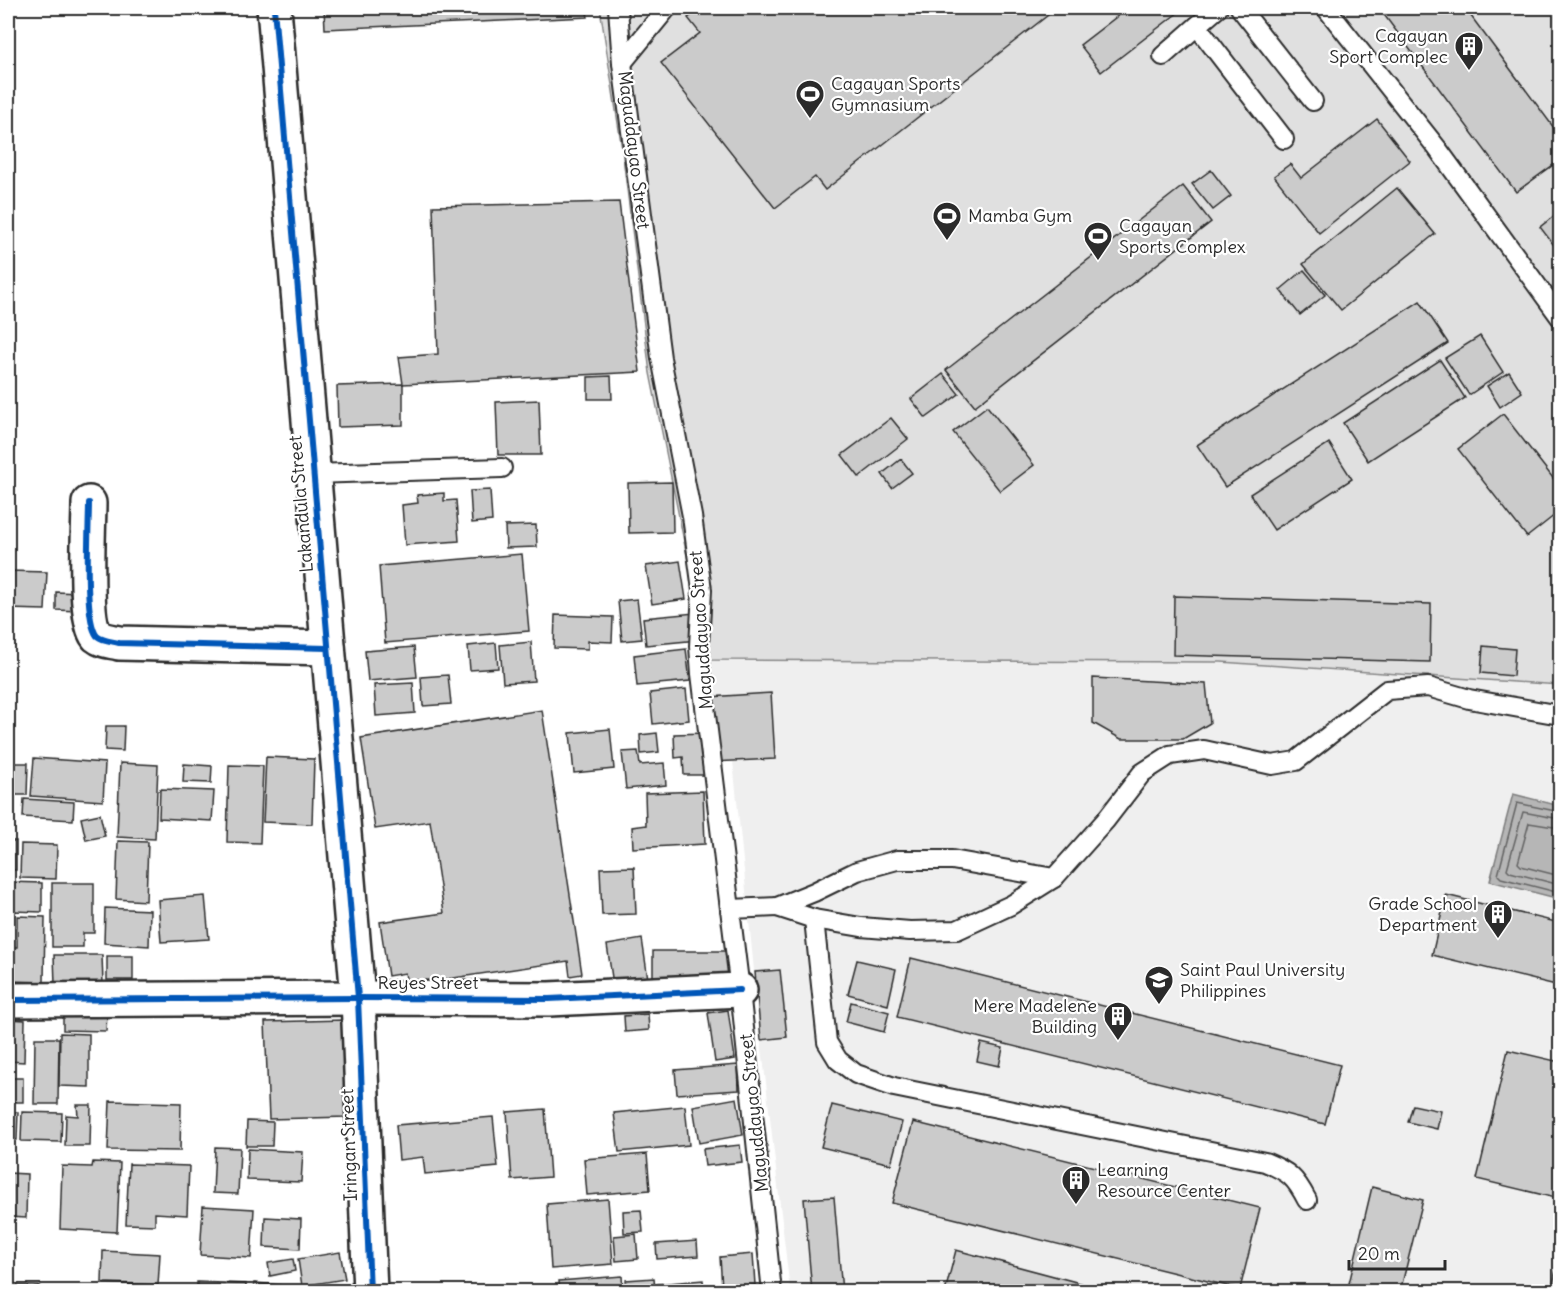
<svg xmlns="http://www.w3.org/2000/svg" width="1568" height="1299" viewBox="0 0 1568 1299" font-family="Delius,sans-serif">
  <rect width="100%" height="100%" fill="#fff"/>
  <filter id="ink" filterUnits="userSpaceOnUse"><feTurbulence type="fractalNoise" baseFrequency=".0167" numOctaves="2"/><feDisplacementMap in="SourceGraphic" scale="12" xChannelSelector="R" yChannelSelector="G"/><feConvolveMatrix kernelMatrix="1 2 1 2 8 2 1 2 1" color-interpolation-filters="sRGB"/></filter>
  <g filter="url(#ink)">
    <polygon fill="#efefef" points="708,660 1221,662 1560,685 1560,1291 790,1291 761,1040 733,761 712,762"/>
    <polygon fill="#e0e0e0" stroke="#868686" stroke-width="1.5" points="600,8 1560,8 1560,685 1221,662 708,660 650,373 622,149"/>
    <polygon fill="#b6b6b6" stroke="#7e7e7e" stroke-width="1.5" points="1513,794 1560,806 1560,899 1490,881"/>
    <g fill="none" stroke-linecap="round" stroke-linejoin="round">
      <g stroke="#636363" stroke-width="1.5">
        <polyline points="1560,812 1517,803 1498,875 1501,878 1560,893"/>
        <polyline points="1560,819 1523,812 1507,869 1510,872 1560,885"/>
        <polyline points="1560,828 1529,823 1518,863 1521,866 1560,876"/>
      </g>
    </g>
    <g fill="#cbcbcb" stroke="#2b2b2b" stroke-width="1.5">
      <polygon points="133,8 213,8 133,12"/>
      <polygon points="324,8 586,8 588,17 325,29"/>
      <polygon points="702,8 1057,8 825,190 815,177 775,208 661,63 700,33 688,18"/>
      <polygon points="1128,8 1184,8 1101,72 1080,45"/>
      <polygon points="1379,8 1465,8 1560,136 1560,160 1516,192"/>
      <polygon points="1377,119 1410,161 1319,233 1274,176 1290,164 1301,178"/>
      <polygon points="1211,170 1231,196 1213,210 1192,184"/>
      <polygon points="1183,186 1211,222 975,406 946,370"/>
      <polygon points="1397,188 1435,234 1341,310 1303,264"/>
      <polygon points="619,202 640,372 403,384 399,357 438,354 433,206"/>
      <polygon points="1560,211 1560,253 1540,227"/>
      <polygon points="1304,270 1325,295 1300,315 1280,290"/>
      <polygon points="1420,301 1448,343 1225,487 1197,445"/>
      <polygon points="1480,336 1503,372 1469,395 1445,358"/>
      <polygon points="1440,360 1465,398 1368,461 1343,423"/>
      <polygon points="1509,372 1522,392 1500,407 1487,386"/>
      <polygon points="943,374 959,394 926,418 911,399"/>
      <polygon points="611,376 612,399 588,399 588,377"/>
      <polygon points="403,384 403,425 338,427 337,386"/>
      <polygon points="539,400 541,455 498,455 496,402"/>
      <polygon points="987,406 1034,465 1000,491 953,432"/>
      <polygon points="1503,414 1560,487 1560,511 1527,537 1458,449"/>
      <polygon points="891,418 908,439 859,477 842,455"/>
      <polygon points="1329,443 1352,479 1274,530 1250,494"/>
      <polygon points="901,459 912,473 892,488 882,474"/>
      <polygon points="672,482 673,532 629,533 628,483"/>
      <polygon points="490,490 492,521 472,523 470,491"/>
      <polygon points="444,493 444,501 456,500 459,541 405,545 402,505 418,503 417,495"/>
      <polygon points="536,525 537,547 506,548 505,526"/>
      <polygon points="522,554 529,631 385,643 379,566"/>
      <polygon points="680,561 686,599 652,604 646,566"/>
      <polygon points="8,571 47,572 45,610 8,609"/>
      <polygon points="56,592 79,593 78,611 56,610"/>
      <polygon points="1174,596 1431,604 1430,662 1173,655"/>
      <polygon points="637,599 642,639 622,641 618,601"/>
      <polygon points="695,613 698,640 646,645 643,618"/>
      <polygon points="555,615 613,617 612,642 588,641 588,649 554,648"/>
      <polygon points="531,642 534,681 503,683 500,645"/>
      <polygon points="496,643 498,668 470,670 468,646"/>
      <polygon points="1483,646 1515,649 1513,676 1481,673"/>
      <polygon points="414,647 417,677 368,681 365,651"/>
      <polygon points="686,649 690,681 637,686 634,655"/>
      <polygon points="448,675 451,704 423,706 421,677"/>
      <polygon points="1093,678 1206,684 1210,723 1183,739 1121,739 1093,723"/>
      <polygon points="413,683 415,713 376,716 374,685"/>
      <polygon points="686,689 689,720 653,724 650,693"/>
      <polygon points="771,693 775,759 712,762 709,697"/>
      <polygon points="542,710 582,974 570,976 568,961 407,985 405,973 388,976 380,922 444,913 430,821 375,829 361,738"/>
      <polygon points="106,726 124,726 123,751 105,750"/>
      <polygon points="610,729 614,769 574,773 570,733"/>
      <polygon points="657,733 659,752 641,754 640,735"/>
      <polygon points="706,733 708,775 684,775 683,757 675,758 674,734"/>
      <polygon points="638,751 640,765 664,763 666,785 626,789 622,752"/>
      <polygon points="266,757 314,759 312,824 263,822"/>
      <polygon points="34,758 105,763 103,801 31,796"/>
      <polygon points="8,763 28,763 27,795 8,795"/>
      <polygon points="120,763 158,765 155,839 117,837"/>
      <polygon points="184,764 212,766 211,783 183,782"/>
      <polygon points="229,765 263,766 260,843 227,842"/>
      <polygon points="160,789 214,791 212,821 159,818"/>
      <polygon points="703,791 705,844 633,848 632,827 646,825 645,793"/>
      <polygon points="24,799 74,802 73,820 23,817"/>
      <polygon points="100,814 105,836 86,840 81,818"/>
      <rect x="8" y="841" width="8" height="29"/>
      <polygon points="118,841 148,842 146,901 116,899"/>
      <polygon points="21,844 57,845 56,879 20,878"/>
      <polygon points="634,867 636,914 602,915 600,868"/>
      <polygon points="8,882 42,883 42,912 13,911 12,945 8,944"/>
      <polygon points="52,883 94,883 94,933 83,933 83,947 52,947"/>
      <polygon points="1446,895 1560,923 1560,986 1432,955"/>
      <polygon points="205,896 209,939 161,942 158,900"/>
      <polygon points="105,908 150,910 149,946 104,943"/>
      <polygon points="17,916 45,917 44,982 8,981 8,947 17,947"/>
      <polygon points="642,939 648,979 613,984 607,945"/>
      <polygon points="653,951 734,951 734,986 653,985"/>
      <polygon points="54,955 102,955 103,984 55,984"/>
      <rect x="107" y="956" width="26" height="24"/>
      <polygon points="911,958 1340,1065 1325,1124 897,1017"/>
      <polygon points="857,960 896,969 888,1005 848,994"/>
      <polygon points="780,970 787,1037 761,1040 755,972"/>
      <polygon points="851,1002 889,1012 884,1032 846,1022"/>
      <polygon points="728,1010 735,1059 715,1062 708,1013"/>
      <polygon points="63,1013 107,1014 106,1031 63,1030"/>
      <polygon points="648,1014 649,1030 625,1032 624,1016"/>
      <polygon points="8,1019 25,1020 24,1062 8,1061"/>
      <polygon points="344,1020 347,1117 269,1119 265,1022"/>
      <polygon points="60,1033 89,1034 89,1087 59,1086"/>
      <polygon points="35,1038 59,1038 58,1104 34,1104"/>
      <polygon points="981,1043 1003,1048 999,1066 977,1061"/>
      <polygon points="1508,1050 1560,1062 1560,1199 1477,1179"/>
      <polygon points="738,1065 739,1090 677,1094 675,1070"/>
      <rect x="8" y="1078" width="15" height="24"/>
      <polygon points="737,1098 743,1135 699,1143 693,1106"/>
      <polygon points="110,1101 181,1103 180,1151 108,1150"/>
      <polygon points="77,1105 91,1105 90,1146 65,1146 66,1115 78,1116"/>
      <polygon points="832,1105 902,1122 891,1164 821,1147"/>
      <polygon points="1413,1105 1441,1111 1437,1129 1408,1122"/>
      <polygon points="685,1106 689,1145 619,1152 614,1113"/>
      <polygon points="545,1109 550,1177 512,1180 507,1112"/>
      <polygon points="8,1112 18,1112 17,1140 8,1140"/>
      <polygon points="22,1112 62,1113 61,1142 21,1141"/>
      <polygon points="493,1117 498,1167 425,1174 423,1157 399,1160 396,1125"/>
      <polygon points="247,1121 273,1122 272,1146 246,1146"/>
      <polygon points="913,1122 1260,1208 1240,1289 892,1203"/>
      <polygon points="740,1145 742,1162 705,1166 703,1149"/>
      <polygon points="215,1147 240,1148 238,1194 213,1193"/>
      <polygon points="248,1149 303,1152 301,1182 247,1180"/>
      <polygon points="647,1154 650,1190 587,1195 584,1159"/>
      <polygon points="93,1162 120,1163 117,1232 60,1229 62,1166 92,1167"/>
      <polygon points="129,1164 189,1166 187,1215 155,1213 155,1225 126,1224"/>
      <polygon points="8,1173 27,1174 26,1218 8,1217"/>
      <polygon points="1372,1187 1423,1200 1400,1292 1347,1292"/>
      <polygon points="834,1197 842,1292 812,1292 804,1199"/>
      <polygon points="608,1199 613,1264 551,1269 547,1204"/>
      <polygon points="203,1206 254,1209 251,1258 200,1255"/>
      <polygon points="641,1210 643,1232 624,1233 623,1211"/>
      <polygon points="265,1217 301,1219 300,1249 264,1247"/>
      <polygon points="636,1234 638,1259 616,1261 614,1236"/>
      <polygon points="697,1241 698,1256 657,1259 656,1244"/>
      <polygon points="956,1250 1110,1291 945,1292"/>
      <polygon points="103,1251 160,1254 158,1285 102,1283"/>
      <polygon points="340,1252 345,1279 302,1286 298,1259"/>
      <polygon points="753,1254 755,1285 722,1288 720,1257"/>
      <polygon points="293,1259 295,1271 270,1276 268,1263"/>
      <polygon points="1556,1270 1560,1271 1560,1292 1551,1292"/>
      <polygon points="622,1276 623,1292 560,1292 559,1281"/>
      <polygon points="654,1278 655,1292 627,1292 626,1280"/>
      <polygon points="703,1280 704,1292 659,1292 658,1284"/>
      <polygon points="197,1282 246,1284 246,1292 197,1292"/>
      <polygon points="254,1283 280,1285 280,1292 253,1292"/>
      <polygon points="10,1285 40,1286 40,1292 10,1292"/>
    </g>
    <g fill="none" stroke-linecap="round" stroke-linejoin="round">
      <g stroke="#2b2b2b" stroke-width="22">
        <g id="lane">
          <polyline points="618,8 622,63 661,358 692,516 702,590 699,646 701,674 740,990 772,1292"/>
          <polyline points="1218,8 1197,26 1284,139"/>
          <polyline points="1240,8 1313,101"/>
          <polyline points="1326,8 1437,148 1560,317"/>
          <polyline points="1163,56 1197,26"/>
          <polyline points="622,63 667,8"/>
          <polyline points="313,474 502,468"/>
          <polyline points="777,907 814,919 861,927 910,931 957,930 1011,905 1054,878"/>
          <polyline points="730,909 777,907 814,892 857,871 897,860 952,860 1054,878 1105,821 1142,773 1170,755 1204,750 1272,765 1296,761 1387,690 1428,687 1469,699 1560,715"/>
          <path d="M814 919 827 1042 838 1060 856 1074 894 1087 1265 1162C1289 1172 1295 1177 1307 1200"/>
        </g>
      </g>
      <g stroke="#2b2b2b" stroke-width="38">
        <g id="street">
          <polyline points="274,8 358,998 370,1292"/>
          <path d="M89 503C89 528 83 620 97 636 103 641 111 641 119 643L328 648"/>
          <polyline points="8,1000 358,998 549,999 740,990"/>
        </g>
      </g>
      <use href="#lane" stroke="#fff" stroke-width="18"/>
      <use href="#street" stroke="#fff" stroke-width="33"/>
      <g stroke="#fff" stroke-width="10">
        <g id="cycleway">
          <polyline points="274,8 358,998 370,1292"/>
          <path d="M89 503C89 528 83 620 97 636 103 641 111 641 119 643L328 648"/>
          <polyline points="8,1000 358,998 549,999 740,990"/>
        </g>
      </g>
      <use href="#cycleway" stroke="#0057b8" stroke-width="6"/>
    </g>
  </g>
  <defs>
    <g id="building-pin" transform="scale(1.5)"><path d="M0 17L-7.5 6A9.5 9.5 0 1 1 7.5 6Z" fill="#2b2b2b" stroke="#fff"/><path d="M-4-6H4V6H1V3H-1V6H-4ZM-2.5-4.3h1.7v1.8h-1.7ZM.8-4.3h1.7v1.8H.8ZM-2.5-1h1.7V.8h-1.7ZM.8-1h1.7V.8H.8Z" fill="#fff"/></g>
    <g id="stadium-pin" transform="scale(1.5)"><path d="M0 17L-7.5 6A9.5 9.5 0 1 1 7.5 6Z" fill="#2b2b2b" stroke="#fff"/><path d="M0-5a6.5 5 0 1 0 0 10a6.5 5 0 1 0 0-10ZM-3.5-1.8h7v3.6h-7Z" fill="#fff"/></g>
    <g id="university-pin" transform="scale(1.5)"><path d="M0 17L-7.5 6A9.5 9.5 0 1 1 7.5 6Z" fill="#2b2b2b" stroke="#fff"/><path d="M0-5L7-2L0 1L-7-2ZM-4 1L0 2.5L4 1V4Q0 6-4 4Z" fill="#fff"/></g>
  </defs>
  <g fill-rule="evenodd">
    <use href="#building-pin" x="1469" y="46"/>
    <use href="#stadium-pin" x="810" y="94"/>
    <use href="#stadium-pin" x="947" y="216"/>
    <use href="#stadium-pin" x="1098" y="236"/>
    <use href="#building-pin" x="1498" y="914"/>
    <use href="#university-pin" x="1159" y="980"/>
    <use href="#building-pin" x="1118" y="1016"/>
    <use href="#building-pin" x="1076" y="1180"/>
  </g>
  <g text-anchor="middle" stroke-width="4.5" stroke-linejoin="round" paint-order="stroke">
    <g font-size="18" fill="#2b2b2b" stroke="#fff" text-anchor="start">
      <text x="1448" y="42" text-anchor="end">Cagayan<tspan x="1448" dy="21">Sport Complec</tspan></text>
      <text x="831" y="90">Cagayan Sports<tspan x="831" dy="21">Gymnasium</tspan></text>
      <text x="968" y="222">Mamba Gym</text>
      <text x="1119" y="232">Cagayan<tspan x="1119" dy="21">Sports Complex</tspan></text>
      <text x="1477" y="910" text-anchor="end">Grade School<tspan x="1477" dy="21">Department</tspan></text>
      <text x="1180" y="976">Saint Paul University<tspan x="1180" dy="21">Philippines</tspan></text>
      <text x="1097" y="1012" text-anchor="end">Mere Madelene<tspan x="1097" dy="21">Building</tspan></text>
      <text x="1097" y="1176">Learning<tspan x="1097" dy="21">Resource Center</tspan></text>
    </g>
    <g font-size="18" fill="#2b2b2b" stroke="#fff">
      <text transform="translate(634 150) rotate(83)" y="6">Maguddayao Street</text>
      <text transform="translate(301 504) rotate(-95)" y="6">Lakandula Street</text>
      <text transform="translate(701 630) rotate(-94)" y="6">Maguddayao Street</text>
      <text x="428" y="989">Reyes Street</text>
      <text transform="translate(754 1113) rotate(-96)" y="6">Maguddayao Street</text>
      <text transform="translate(349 1145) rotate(-92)" y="6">Iringan Street</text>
    </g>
  </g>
  <rect width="1568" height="1299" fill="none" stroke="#fff" stroke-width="30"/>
  <rect x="15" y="15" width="1538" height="1269" fill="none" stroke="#2b2b2b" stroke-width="2" filter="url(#ink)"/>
  <path d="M1349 1260v9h96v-9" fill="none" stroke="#2b2b2b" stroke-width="3"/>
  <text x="1358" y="1260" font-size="18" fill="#2b2b2b" stroke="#ffffff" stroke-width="4.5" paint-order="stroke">20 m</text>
</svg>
